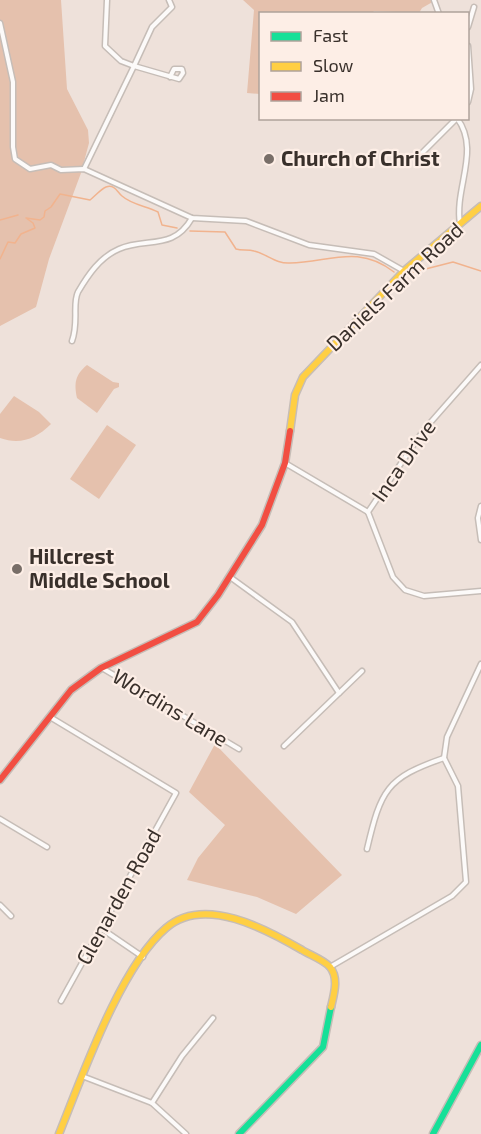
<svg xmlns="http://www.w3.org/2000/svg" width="481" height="1134" viewBox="0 0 481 1134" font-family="'Exo 2',sans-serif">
  <rect width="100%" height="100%" fill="#eee1da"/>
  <g fill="#e5c1ad">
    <polygon points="0,0 61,0 67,89 88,130 89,143 81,173 49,259 36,307 0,326"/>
    <polygon points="243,0 436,0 422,8 419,13 374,11 371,14 260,14 260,94 247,93 254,10"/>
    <path d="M87 365 113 382 119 383V387L114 389 97 413 77 398C74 383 75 375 87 365Z"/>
    <path d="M14 396 39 412 51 424C36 439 20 445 0 438V414Z"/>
    <polygon points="107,425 136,445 99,499 70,479"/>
    <polygon points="215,744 342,875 296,914 257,897 187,880 198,858 225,825 189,792"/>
  </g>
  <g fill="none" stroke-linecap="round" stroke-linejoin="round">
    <g stroke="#f1b38e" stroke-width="1.5">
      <polyline points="0,220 18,215"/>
      <path d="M190 231 225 232 236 249C242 251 248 249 254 251 267 254 276 264 290 263 330 262 358 244 394 272"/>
      <path d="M0 259 8 242 15 243 21 234 35 228 33 223 26 218 40 220 44 217 45 211 51 207 60 194 90 200C95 196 101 189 106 187 115 184 117 192 122 196 132 205 147 206 158 212L162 225 177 228"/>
      <polyline points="410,273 453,262 481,271"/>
    </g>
    <g stroke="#c6bdb7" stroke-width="7">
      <g id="street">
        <polyline points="107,0 105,46 121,61 134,66 152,27 172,7 169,0"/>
        <polyline points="434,0 439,14"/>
        <polyline points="0,23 13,82 13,147 15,159 30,169 51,165 61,170 84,169 192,218 246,221 309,245 374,254 404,271"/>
        <polyline points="468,27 474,7"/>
        <polyline points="468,46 471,89 468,102"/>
        <path d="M457 118C481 150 454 188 460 224"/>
        <polyline points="418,157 457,118"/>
        <polyline points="84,169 134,66 179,79 183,73 182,69 174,69 170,77"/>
        <path d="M72 341C79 322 72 304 78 292 88 275 100 257 119 249 147 237 173 251 192 218"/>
        <polyline points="285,463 368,512"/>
        <polyline points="481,506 478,518 481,540"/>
        <polyline points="368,512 423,431 481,365"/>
        <polyline points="368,512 393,577 405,590 424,596 481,591"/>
        <polyline points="230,577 292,622 339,693"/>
        <polyline points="102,668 239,749"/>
        <polyline points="50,717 176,793 61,1001"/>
        <polyline points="284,746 362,671"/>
        <polyline points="0,819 47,847"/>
        <path d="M367 849C381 790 386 778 444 758"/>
        <polyline points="0,905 11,916"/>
        <polyline points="102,929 143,957"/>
        <polyline points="330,967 452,896 466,882 458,786 444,758 447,737 481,664"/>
        <polyline points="82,1076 152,1103 186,1134"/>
        <polyline points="152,1103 182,1056 213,1018"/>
      </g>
    </g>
    <g stroke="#c6bdb7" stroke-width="9">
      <g id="fast">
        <polyline points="239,1134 323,1047 331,1007"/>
        <polyline points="433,1134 481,1045"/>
      </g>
    </g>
    <g stroke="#c6bdb7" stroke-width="9">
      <g id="slow">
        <polyline points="290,431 295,395 303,377 404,271 481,206"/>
        <path d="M59 1134C82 1077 120 967 166 928 204 895 266 929 302 950 310 955 324 960 330 967 339 978 334 994 331 1007"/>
      </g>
    </g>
    <g stroke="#c6bdb7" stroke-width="9">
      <polyline id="jam" points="0,780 71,690 101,668 197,622 218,595 262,525 285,463 290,431"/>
    </g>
    <use href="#street" stroke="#fcfaf9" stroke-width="4"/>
    <use href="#fast" stroke="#16e098" stroke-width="6"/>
    <use href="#slow" stroke="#ffcf43" stroke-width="6"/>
    <use href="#jam" stroke="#f24e42" stroke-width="6"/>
  </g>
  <g fill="#786e68" stroke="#fdeee6" stroke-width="2">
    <circle cx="269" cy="159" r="6"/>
    <circle cx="17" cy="569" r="6"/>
  </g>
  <g text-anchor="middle" stroke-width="4.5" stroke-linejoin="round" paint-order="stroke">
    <g font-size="21" font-weight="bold" fill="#39302b" stroke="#fdeee6" text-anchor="start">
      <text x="281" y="166">Church of Christ</text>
      <text x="29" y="564">Hillcrest<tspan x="29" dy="24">Middle School</tspan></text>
    </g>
    <g font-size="21" fill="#39302b" stroke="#fdeee6">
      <text transform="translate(395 287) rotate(-43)" y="7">Daniels Farm Road</text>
      <text transform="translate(404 461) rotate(-55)" y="7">Inca Drive</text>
      <text transform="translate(170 708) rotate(31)" y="7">Wordins Lane</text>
      <text transform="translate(119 897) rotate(-61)" y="7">Glenarden Road</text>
    </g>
  </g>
  <rect x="259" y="12" width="210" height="108" fill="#fdeee6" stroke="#afa29b" stroke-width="1.5"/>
  <rect x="271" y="32" width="30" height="9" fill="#16e098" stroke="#afa29b" stroke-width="1.5"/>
  <text x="313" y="42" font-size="18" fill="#39302b">Fast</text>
  <rect x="271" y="62" width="30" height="9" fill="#ffcf43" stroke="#afa29b" stroke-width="1.5"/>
  <text x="313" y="72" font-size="18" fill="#39302b">Slow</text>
  <rect x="271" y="92" width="30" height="9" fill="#f24e42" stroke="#afa29b" stroke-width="1.5"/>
  <text x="313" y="102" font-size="18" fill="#39302b">Jam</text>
</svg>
